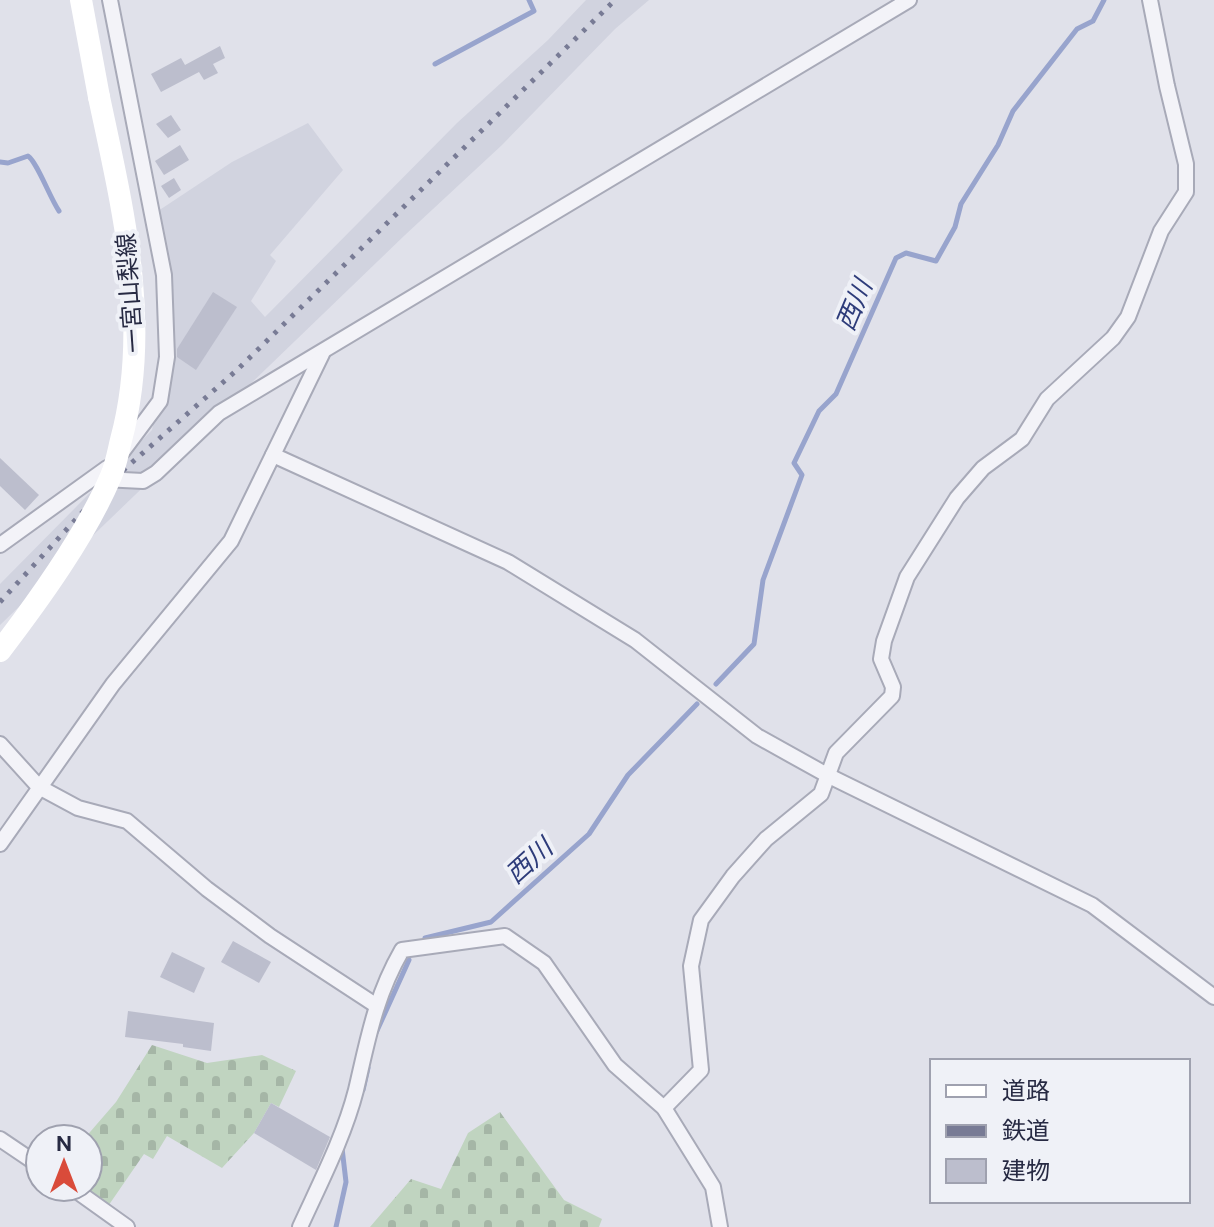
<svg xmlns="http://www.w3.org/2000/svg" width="1214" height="1227" viewBox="0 0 1214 1227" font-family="'DM Sans','Noto Sans JP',sans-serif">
  <defs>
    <pattern id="cemetery-stones" width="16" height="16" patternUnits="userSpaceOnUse" patternTransform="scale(2)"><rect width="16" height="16" fill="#c0d4c0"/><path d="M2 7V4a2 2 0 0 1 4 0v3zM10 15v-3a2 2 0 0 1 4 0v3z" fill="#a5b6a6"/></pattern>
  </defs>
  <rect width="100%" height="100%" fill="#e0e1ea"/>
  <polygon fill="#d1d3df" points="586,0 649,0 615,29 502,145 405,235 0,625 0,584 152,430 167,357 152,215 232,162 308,123 343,170 270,255 276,261 251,301 265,317 457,123 548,40"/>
  <g fill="url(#cemetery-stones)">
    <polygon points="152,1045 207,1063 262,1055 296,1071 279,1107 271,1103 254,1133 222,1168 167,1136 153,1159 144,1154 104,1212 71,1187 88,1187 88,1139 84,1139 116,1102"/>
    <polygon points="500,1112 564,1200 602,1219 599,1227 370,1227 411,1179 441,1189 468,1133"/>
  </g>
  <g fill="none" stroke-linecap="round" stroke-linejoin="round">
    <g stroke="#98a4cd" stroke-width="5">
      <polyline points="435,64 534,11 529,0"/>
      <path d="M0 162 8 163 28 156C37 162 50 198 59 211"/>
      <polyline points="716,684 754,644 763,580 802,475 794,463 819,411 836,394 896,258 906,253 936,261 955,227 961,204 998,145 1013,111 1077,29 1093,21 1104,0"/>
      <polyline points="425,938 491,922 589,834 628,775 697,704"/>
      <polyline points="375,1035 409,960"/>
      <polyline points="363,1090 368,1068"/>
      <polyline points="336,1227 346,1182 342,1148"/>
    </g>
  </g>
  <g fill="#bcbecd">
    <polygon points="220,46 225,58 213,64 218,73 204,80 199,72 161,92 151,74 181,58 185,65"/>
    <polygon points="171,115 181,130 168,138 156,124"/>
    <polygon points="180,145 189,160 164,175 155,161"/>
    <polygon points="174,178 181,190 169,198 161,186"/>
    <polygon points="213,292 237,307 196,370 177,357 177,349"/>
    <polygon points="0,458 39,495 25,510 0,486"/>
    <polygon points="233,941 271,962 259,983 221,962"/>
    <polygon points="172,952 205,968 194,993 160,977"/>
    <polygon points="128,1011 214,1023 211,1051 183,1047 183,1044 125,1037"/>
    <polygon points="271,1103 330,1137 316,1170 254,1133"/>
  </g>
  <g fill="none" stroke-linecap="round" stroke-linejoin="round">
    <g stroke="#a8aab8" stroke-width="18">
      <g id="minor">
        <polyline points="110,0 164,275 167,357 160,401 122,452"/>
        <polyline points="273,455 508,562 635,640 757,736 827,775 1092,905 1214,997"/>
        <polyline points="103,479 143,481 156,473 219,413 909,0"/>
        <polyline points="0,545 107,468"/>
        <polyline points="0,744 39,787 78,808 127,821 207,889 270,936 377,1006"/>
        <polyline points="0,844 113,684 231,541 322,354"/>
        <polyline points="664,1108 701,1070 691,966 701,920 733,876 766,839 821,794 836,753 892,696 893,687 881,659 884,641 907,577 957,498 983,468 1022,439 1047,399 1113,338 1128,317 1161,231 1186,192 1186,164 1167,86 1150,0"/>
        <polyline points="0,1139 40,1166"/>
        <polyline points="71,1187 127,1227"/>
        <path d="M300 1227C320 1183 344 1137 356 1090 368 1039 375 997 402 950L505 936 544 963 615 1065 664 1108 713 1187 720 1227"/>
      </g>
    </g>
    <use href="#minor" stroke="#f3f3f8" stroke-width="14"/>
    <polyline stroke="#fff" stroke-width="22" points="81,0 99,97"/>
    <polyline stroke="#787b95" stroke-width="5" stroke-dasharray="4 8" stroke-linecap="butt" points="0,602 111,481 237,370 615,0"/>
    <path stroke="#fff" stroke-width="22" d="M0 651C39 600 86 535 111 476 116 465 118 452 121 440 152 325 123 210 99 97"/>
  </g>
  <g text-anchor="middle" stroke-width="8" stroke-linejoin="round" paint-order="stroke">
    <g font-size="24" fill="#272a43" stroke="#eff1f7">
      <text transform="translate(130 293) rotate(-94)" y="8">一宮山梨線</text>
    </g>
    <g font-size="26" font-style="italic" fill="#2e3c7a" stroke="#eff1f7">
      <text transform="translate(854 305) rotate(-67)" y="9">西川</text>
      <text transform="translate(529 861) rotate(-42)" y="9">西川</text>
    </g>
  </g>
  <rect x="930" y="1059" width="260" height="144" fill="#eff1f7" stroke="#9fa1af" stroke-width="2"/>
  <rect x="946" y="1085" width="40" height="12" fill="#ffffff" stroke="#9fa1af" stroke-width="2"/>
  <text x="1002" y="1099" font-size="24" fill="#272a43">道路</text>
  <rect x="946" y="1125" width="40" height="12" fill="#787b95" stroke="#9fa1af" stroke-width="2"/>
  <text x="1002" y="1139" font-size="24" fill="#272a43">鉄道</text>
  <rect x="946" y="1159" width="40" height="24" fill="#bcbecd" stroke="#9fa1af" stroke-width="2"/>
  <text x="1002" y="1179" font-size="24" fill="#272a43">建物</text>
  <g transform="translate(64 1163)"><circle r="38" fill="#eff1f7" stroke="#9fa1af" stroke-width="2"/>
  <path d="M0-6L14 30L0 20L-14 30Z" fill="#d94b3a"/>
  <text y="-12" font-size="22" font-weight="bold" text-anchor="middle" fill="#272a43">N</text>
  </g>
</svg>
